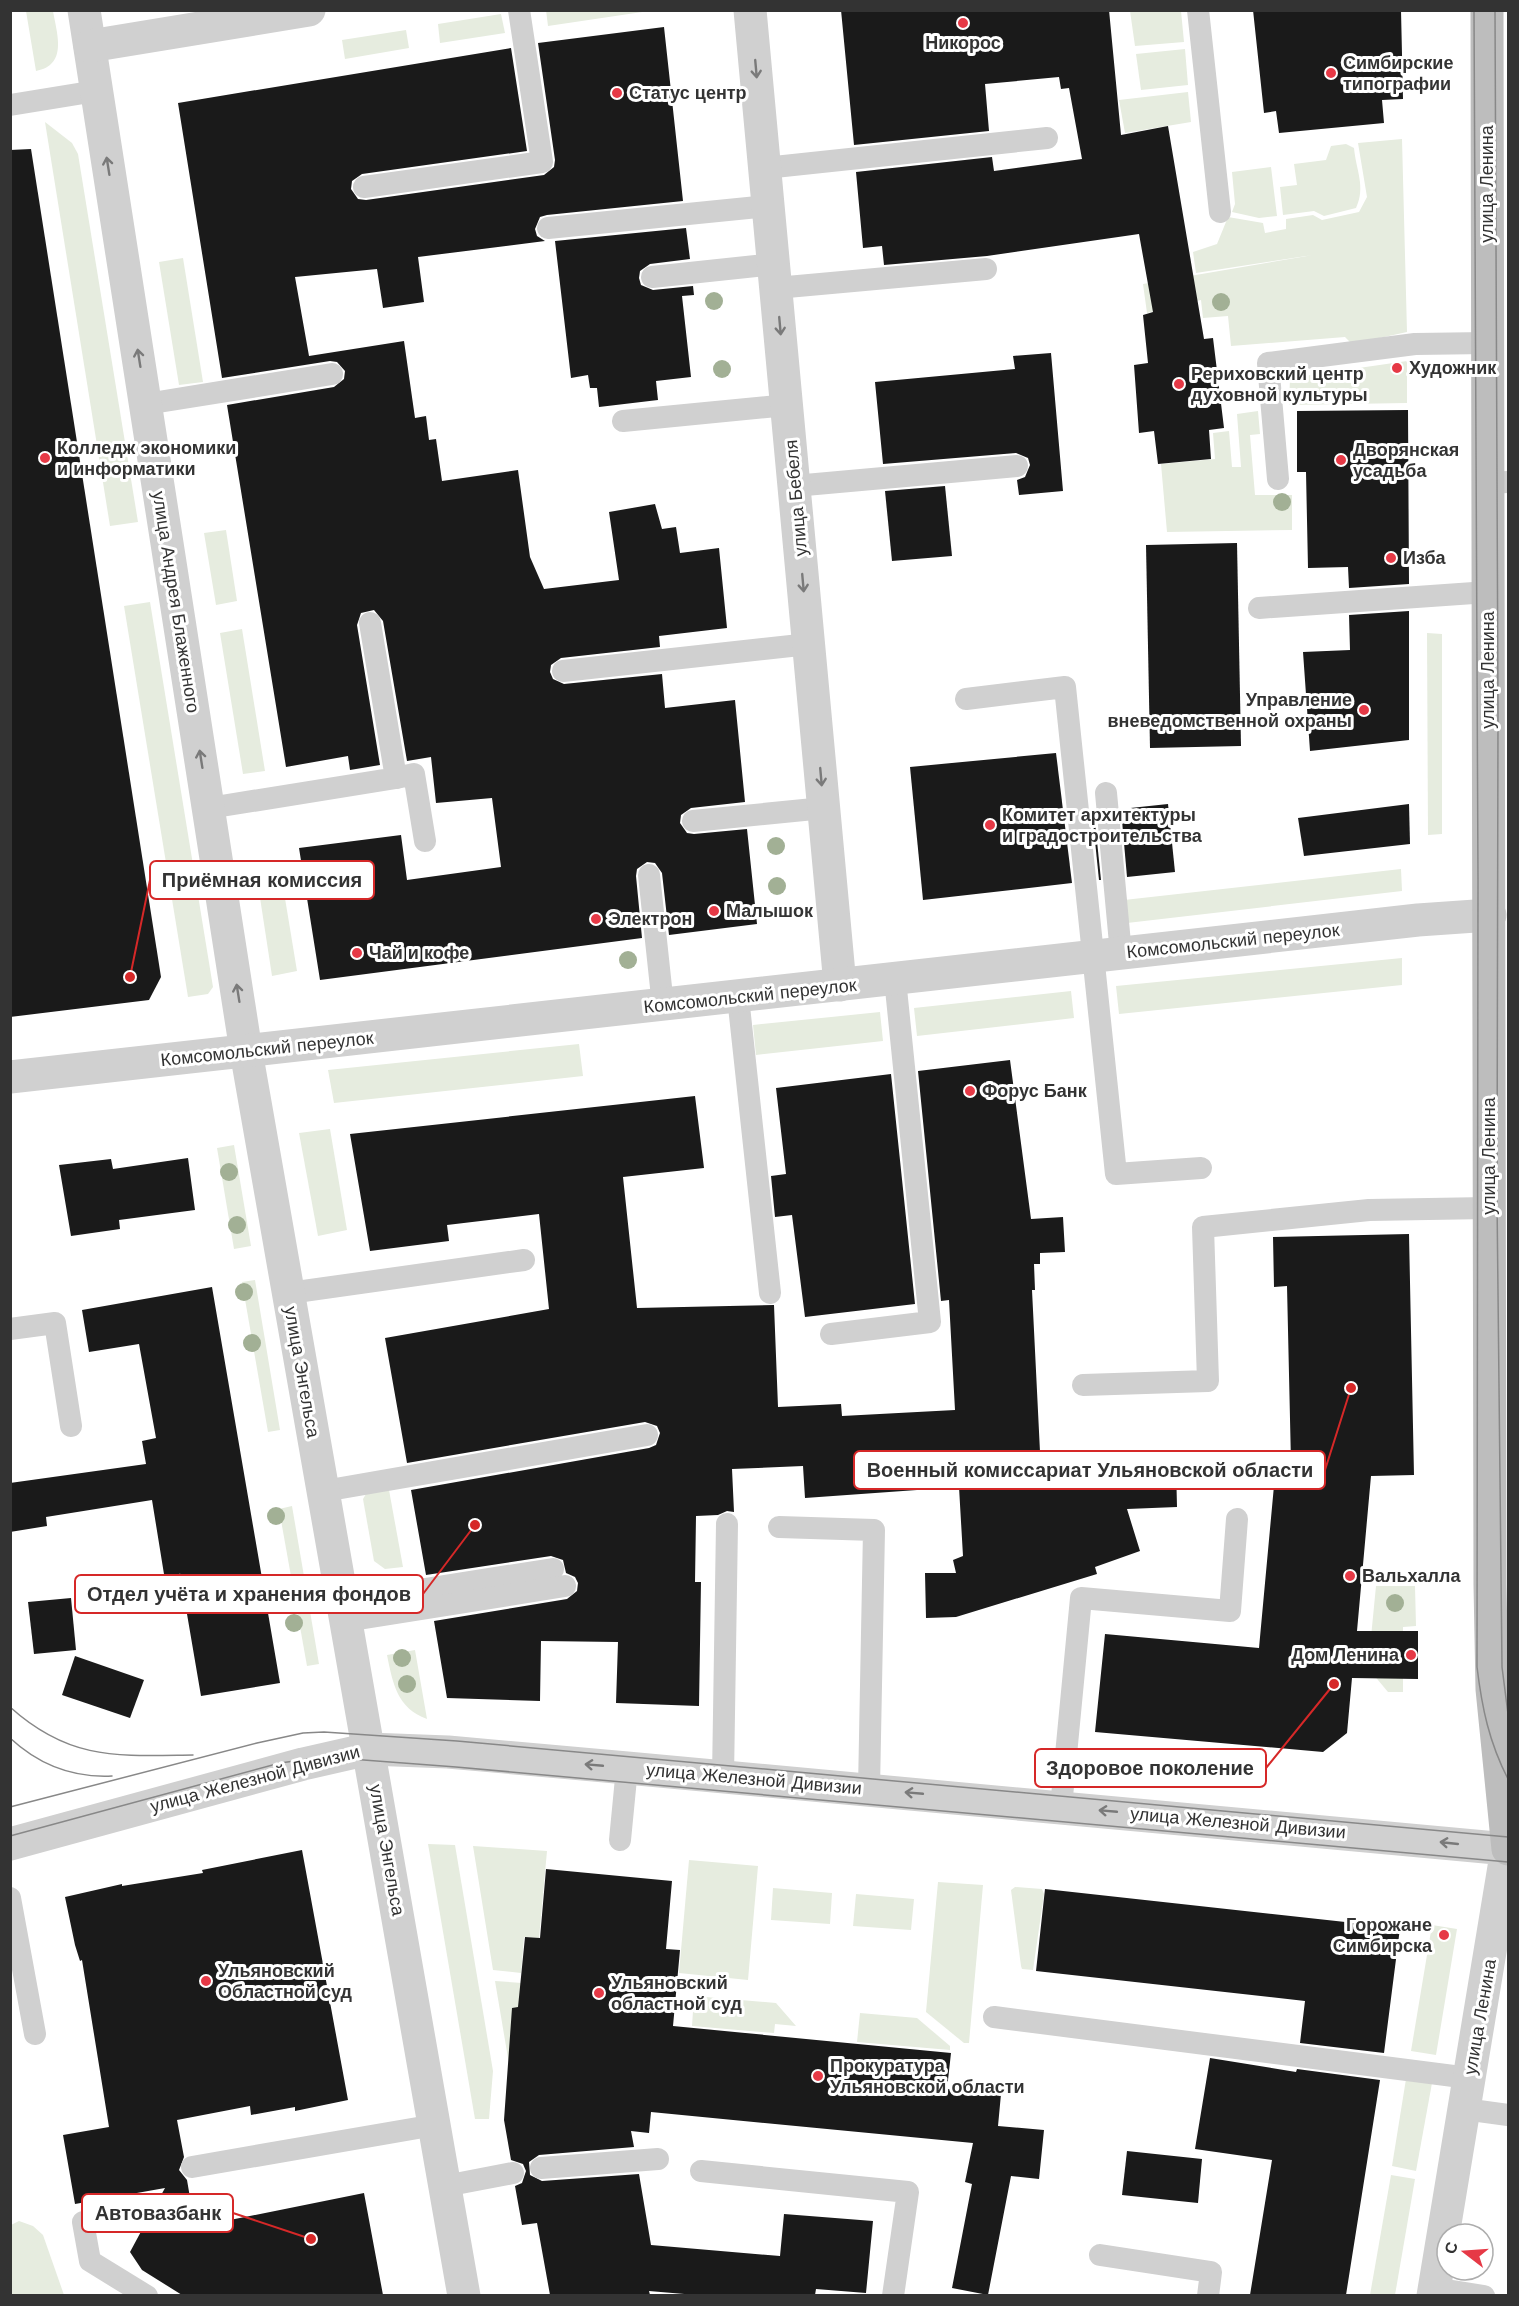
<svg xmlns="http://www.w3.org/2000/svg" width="1519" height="2306" viewBox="0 0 1519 2306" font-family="'Work Sans',sans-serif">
  <rect width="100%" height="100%" fill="#fff"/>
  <g fill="#e6ecdf">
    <polygon points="546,10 649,10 649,11 548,26"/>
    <path d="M26 11H53C57 34 68 65 36 71Z"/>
    <polygon points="1130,11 1181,11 1184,42 1135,46"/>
    <polygon points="501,14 505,33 440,43 438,24"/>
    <polygon points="406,30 409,48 345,59 342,40"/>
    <polygon points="1185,49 1188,85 1141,90 1136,54"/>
    <polygon points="1188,92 1191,122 1125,133 1119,100"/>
    <polygon points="45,122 72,143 78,154 138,522 110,526"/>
    <polygon points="1402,139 1407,332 1352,344 1345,337 1231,346 1228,316 1203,318 1201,300 1147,313 1143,284 1313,255 1196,273 1193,252 1217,244 1228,217 1263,223 1265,233 1286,229 1286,219 1313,215 1322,220 1359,212 1367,197 1358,143"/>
    <path d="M1346 144 1354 148C1356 170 1366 187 1356 208L1324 216 1314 211 1283 215 1280 187 1297 185 1294 164 1326 160 1331 146Z"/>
    <polygon points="1271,167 1277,216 1259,218 1232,212 1235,204 1232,172"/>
    <polygon points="183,258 203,382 179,385 159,262"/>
    <polygon points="1407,361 1407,403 1289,405 1290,378"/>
    <polygon points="1258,411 1260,434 1250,435 1255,495 1292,495 1292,530 1167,532 1161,464 1215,459 1213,433 1229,431 1232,467 1241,467 1237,414"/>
    <polygon points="226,530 237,601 216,605 204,533"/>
    <polygon points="150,602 213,987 208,994 188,997 124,606"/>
    <polygon points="242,629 265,771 243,774 220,633"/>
    <polygon points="1427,633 1442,634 1442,834 1428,835"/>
    <polygon points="279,862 297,971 272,976 255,865"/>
    <polygon points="1401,869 1402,891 1127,923 1124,900"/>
    <polygon points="1402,958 1402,985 1119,1014 1116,986"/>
    <polygon points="1071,991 1074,1018 917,1036 914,1008"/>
    <polygon points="880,1012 883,1041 756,1055 753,1025"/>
    <polygon points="579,1044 583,1076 334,1103 328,1070"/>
    <polygon points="330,1129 347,1230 318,1236 299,1133"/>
    <polygon points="234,1145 251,1246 234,1249 217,1148"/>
    <polygon points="255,1280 280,1430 268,1432 242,1282"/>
    <polygon points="389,1490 403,1567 385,1569 374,1561 363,1499 366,1494"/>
    <polygon points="292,1506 319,1664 307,1666 279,1509"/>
    <polygon points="1376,1586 1415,1586 1416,1626 1403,1627 1403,1692 1388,1692 1368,1668"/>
    <path d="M415 1650 427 1719C397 1708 393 1684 387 1655Z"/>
    <polygon points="428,1844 455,1845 493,2071 489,2119 475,2119"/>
    <polygon points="473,1846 547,1851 539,1938 524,1937 521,1973 493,1970"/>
    <polygon points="689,1860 758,1866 748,1980 679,1973"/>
    <polygon points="938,1882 983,1885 969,2043 964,2043 926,2012"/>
    <polygon points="1015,1887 1042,1889 1044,1894 1033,1970 1022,1969 1021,1966 1011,1890"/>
    <polygon points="773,1888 832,1893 830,1924 771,1920"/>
    <polygon points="856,1894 914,1899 911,1930 853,1926"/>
    <polygon points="1432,1925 1457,1929 1436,2055 1411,2051"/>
    <polygon points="495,1981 536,1984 509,2061 508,2058"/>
    <polygon points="694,1996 776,2003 796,2026 775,2024 774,2033 692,2026"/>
    <polygon points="860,2013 917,2018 950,2046 950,2050 857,2042"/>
    <polygon points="1406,2079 1432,2083 1416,2171 1392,2166"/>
    <polygon points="1391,2175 1415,2179 1395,2295 1370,2295"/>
    <polygon points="19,2221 33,2226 43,2235 64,2295 11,2295 11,2225"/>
  </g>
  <g fill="#1a1a1a">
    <polygon points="841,10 1109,10 1121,135 1168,126 1204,339 1213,338 1224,428 1209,430 1211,459 1158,464 1154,431 1139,433 1134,365 1148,363 1143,315 1153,312 1139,234 987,256 884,265 882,246 863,248 856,172 992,157 994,171 1082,159 1069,88 1061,89 1059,77 985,84 989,131 854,145"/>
    <polygon points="1253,10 1401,10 1403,99 1382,100 1384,123 1279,133 1276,111 1264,113"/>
    <polygon points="664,27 683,201 547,215 540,217 535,229 537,236 545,241 418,257 424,302 383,308 377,269 295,277 309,356 404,341 415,418 426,416 429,440 436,439 442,481 518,470 530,557 544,589 619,580 609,512 655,504 662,529 676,527 680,553 719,548 727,628 659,636 660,647 561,658 551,665 550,672 553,679 564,684 662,674 665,708 735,700 745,802 691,808 681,815 680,823 687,833 694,834 747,829 757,924 669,935 662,873 655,863 647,862 637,869 636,876 642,938 320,980 299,848 401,835 407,880 501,867 492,798 436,803 431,757 407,761 383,621 374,610 361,613 357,625 380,765 350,770 348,756 286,767 227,405 334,387 344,379 345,371 337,362 330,361 222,378 178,103 511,48 527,151 362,174 352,181 351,189 358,199 366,200 544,175 554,167 555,160 538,43"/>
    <polygon points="31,149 161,977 149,1000 10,1017 10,150"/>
    <polygon points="686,228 690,259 650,264 640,271 639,278 641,285 653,290 693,286 694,295 682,296 691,377 656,381 658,400 599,407 597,388 590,388 588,375 571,378 555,241"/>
    <polygon points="1051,353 1063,491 1019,495 1017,480 1025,477 1030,465 1028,458 1016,453 883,464 875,382 1015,369 1013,356"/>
    <polygon points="1408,410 1409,584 1349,588 1348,567 1308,568 1306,472 1297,472 1297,411"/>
    <polygon points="945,486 952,556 892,561 885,491"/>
    <polygon points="1237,543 1241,746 1150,748 1146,545"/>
    <polygon points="1409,611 1409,740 1310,751 1303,652 1350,650 1349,615"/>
    <polygon points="1056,753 1072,883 923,900 910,767"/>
    <polygon points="1168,804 1175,872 1127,877 1121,809"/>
    <polygon points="1409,804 1410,844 1304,856 1298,818"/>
    <polygon points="1092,812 1094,812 1101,880 1099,880"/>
    <polygon points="1010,1060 1031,1219 1063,1217 1065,1252 1040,1253 1040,1264 1034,1264 1035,1290 1032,1290 1041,1472 1176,1466 1177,1507 1127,1509 1140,1551 1095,1567 1097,1574 956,1617 926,1618 925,1573 956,1573 953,1560 963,1556 959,1487 805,1498 803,1466 732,1469 734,1512 727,1511 718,1515 696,1516 695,1582 701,1582 699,1706 616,1703 618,1642 541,1641 540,1701 447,1698 434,1621 567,1599 577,1591 578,1583 575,1577 566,1573 563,1560 551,1556 426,1575 411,1490 649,1448 656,1445 660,1433 657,1426 645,1422 407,1463 385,1338 549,1309 539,1214 447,1225 449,1241 370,1251 350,1134 695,1096 704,1168 623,1177 637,1308 774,1305 778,1407 841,1404 842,1416 955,1410 949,1300 941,1301 918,1071"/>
    <polygon points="891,1074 915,1304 805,1317 792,1215 775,1217 771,1176 786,1174 776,1088"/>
    <polygon points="188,1158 195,1210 119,1220 120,1229 71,1236 59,1165 111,1159 113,1169"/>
    <polygon points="1409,1234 1414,1475 1371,1476 1357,1631 1418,1631 1418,1679 1352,1678 1347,1733 1323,1752 1095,1732 1105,1634 1259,1648 1276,1464 1291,1463 1287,1286 1274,1287 1273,1237"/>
    <polygon points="212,1287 280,1683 201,1696 180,1573 169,1605 152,1500 46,1517 47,1526 10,1532 10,1483 146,1464 142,1441 156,1438 139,1344 89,1352 82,1310"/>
    <polygon points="71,1598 76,1650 34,1654 28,1602"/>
    <polygon points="75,1656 144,1680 130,1718 62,1695"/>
    <polygon points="302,1850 348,2100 295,2111 295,2107 251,2115 250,2106 177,2120 184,2157 179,2170 187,2180 195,2227 364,2193 383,2295 182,2295 142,2270 130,2252 144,2226 154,2218 154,2208 165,2188 75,2204 63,2135 109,2127 82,1960 80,1961 75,1945 65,1897 122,1884 122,1886 203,1873 202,1870"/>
    <polygon points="546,1869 672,1881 666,1949 680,1950 673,2026 951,2053 947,2089 1001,2094 998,2126 1044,2130 1039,2179 1011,2176 988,2295 952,2288 972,2184 965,2182 973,2143 651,2112 649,2133 631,2131 634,2147 539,2155 529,2162 530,2175 542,2181 639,2174 651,2245 780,2256 784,2214 873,2221 866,2293 816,2289 815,2295 696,2295 649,2291 650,2295 550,2295 537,2223 522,2225 515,2186 522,2183 526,2171 523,2164 511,2160 504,2120 512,2008 518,2007 525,1937 540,1938"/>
    <polygon points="1045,1889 1400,1928 1384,2053 1300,2043 1305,2001 1036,1971"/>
    <polygon points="1210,2058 1296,2072 1297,2069 1380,2080 1346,2295 1250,2295 1272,2160 1195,2149"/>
    <polygon points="1127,2151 1202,2159 1198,2203 1122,2195"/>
  </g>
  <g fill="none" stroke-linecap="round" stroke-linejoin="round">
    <g stroke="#d0d0d0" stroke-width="22">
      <polyline points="1198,10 1220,212"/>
      <polyline points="10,105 96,91"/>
      <polyline points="765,168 1047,138"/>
      <polyline points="364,187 542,162 519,10"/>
      <polyline points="548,228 768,206"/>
      <polyline points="652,277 774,264"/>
      <polyline points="776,288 986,269"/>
      <polyline points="146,404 332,374"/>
      <polyline points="623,421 787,405"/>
      <polyline points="1278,479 1268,363 1415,344 1487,343"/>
      <polyline points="1487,483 1508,482"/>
      <polyline points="794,486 1017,466"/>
      <polyline points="1259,608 1488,592"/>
      <polyline points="563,671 809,644"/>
      <polyline points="966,699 1065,687 1116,1174 1201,1168"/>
      <polyline points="396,778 414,774 425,841"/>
      <polyline points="1106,793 1121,954"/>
      <polyline points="209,808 396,778 370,623"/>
      <polyline points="693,821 824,808"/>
      <polyline points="649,875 663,1006"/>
      <polyline points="738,997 770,1293"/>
      <polyline points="289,1293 524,1260"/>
      <polyline points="10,1329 55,1323 71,1426"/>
      <polyline points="831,1334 930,1322 895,979"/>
      <polyline points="1083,1385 1208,1381 1203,1227 1369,1210 1488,1208"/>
      <polyline points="324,1491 647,1435"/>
      <polyline points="779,1527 874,1530 869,1789"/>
      <polyline points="343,1602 553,1569"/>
      <polyline points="346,1621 565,1586"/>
      <polyline points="723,1777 727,1524"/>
      <polyline points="1061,1807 1081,1598 1230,1611 1237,1519"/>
      <polyline points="620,1840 627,1768"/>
      <polyline points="10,1898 35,2034"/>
      <polyline points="994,2017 1469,2078"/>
      <polyline points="1464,2109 1508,2115"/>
      <polyline points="192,2167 435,2125"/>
      <polyline points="541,2168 658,2159"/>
      <polyline points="701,2171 908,2192 893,2296"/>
      <polyline points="445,2186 513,2173"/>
      <polyline points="142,2213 83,2222 90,2261 147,2296"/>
      <polyline points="1100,2255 1211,2272 1208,2296"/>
      <polyline points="1434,2288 1484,2296"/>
    </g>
    <g stroke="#d0d0d0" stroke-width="33">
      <polyline points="84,10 246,1051 464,2296"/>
      <polyline points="750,10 840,985"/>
      <polyline points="90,46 309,10"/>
      <polyline points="10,1077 1418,920 1490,915"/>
      <polyline points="10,1844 303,1764 369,1749 448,1752 627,1768 1507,1849 1433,2296"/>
    </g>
    <polyline stroke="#bdbdbd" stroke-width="33" points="1487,10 1490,1585 1492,1689 1508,1849"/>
    <g stroke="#888" stroke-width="1.5">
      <path d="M1474 10 1478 880 1477 1667C1482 1708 1489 1742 1508 1779"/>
      <polyline points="1495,10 1498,711 1497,1199 1502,1667 1508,1714"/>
      <path d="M10 1707C70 1761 118 1756 193 1755"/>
      <path d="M10 1738C39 1765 72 1778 112 1776"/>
      <polyline points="10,1807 257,1743 303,1733 324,1732 457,1741 1508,1837"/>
      <polyline points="10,1836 280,1763 324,1757 456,1767 1508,1862"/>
    </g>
  </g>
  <g fill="#a2b095">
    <circle cx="714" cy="301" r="9"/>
    <circle cx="1221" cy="302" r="9"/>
    <circle cx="722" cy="369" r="9"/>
    <circle cx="1282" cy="502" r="9"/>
    <circle cx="776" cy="846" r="9"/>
    <circle cx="777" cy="886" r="9"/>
    <circle cx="628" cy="960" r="9"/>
    <circle cx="229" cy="1172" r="9"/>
    <circle cx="237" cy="1225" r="9"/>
    <circle cx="244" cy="1292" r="9"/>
    <circle cx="252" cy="1343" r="9"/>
    <circle cx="276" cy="1516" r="9"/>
    <circle cx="1395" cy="1603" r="9"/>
    <circle cx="294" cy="1623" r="9"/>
    <circle cx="402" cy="1658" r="9"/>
    <circle cx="407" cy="1684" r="9"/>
  </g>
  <defs><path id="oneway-shaft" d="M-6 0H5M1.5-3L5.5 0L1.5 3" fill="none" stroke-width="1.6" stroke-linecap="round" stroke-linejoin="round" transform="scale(1.5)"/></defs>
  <g stroke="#7a7a7a">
    <use href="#oneway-shaft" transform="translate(756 69) rotate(85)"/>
    <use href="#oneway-shaft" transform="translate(108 166) rotate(-99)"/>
    <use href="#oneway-shaft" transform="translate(780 326) rotate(85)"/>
    <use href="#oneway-shaft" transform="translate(139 358) rotate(-99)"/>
    <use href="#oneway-shaft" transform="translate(803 583) rotate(85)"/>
    <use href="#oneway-shaft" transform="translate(201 759) rotate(-99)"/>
    <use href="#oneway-shaft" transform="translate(821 777) rotate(85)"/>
    <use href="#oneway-shaft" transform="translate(238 993) rotate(-99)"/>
    <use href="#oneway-shaft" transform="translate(594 1765) rotate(-175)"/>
    <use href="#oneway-shaft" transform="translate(914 1793) rotate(-175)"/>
    <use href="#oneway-shaft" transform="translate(1108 1811) rotate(-175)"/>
    <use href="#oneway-shaft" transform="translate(1449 1843) rotate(-174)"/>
  </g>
  <g fill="#e63946" stroke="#fff" stroke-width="2">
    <circle cx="963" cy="23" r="6"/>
    <circle cx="1331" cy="73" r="6"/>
    <circle cx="617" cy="93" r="6"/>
    <circle cx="1397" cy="368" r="6"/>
    <circle cx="1179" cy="384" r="6"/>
    <circle cx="45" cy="458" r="6"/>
    <circle cx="1341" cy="460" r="6"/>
    <circle cx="1391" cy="558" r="6"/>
    <circle cx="1364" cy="710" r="6"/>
    <circle cx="990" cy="825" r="6"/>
    <circle cx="714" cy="911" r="6"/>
    <circle cx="596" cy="919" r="6"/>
    <circle cx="357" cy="953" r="6"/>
    <circle cx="970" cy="1091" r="6"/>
    <circle cx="1350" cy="1576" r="6"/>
    <circle cx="1411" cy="1655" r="6"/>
    <circle cx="1444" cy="1935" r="6"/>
    <circle cx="206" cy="1981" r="6"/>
    <circle cx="599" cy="1993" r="6"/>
    <circle cx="818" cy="2076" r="6"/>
  </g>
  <g text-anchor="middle" stroke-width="6" stroke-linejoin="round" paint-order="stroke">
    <g font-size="18" font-weight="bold" fill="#333" stroke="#fff" text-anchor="start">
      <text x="963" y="49" text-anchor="middle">Никорос</text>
      <text x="1343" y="69">Симбирские<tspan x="1343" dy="21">типографии</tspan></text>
      <text x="629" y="99">Статус центр</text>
      <text x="1409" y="374">Художник</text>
      <text x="1191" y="380">Рериховский центр<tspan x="1191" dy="21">духовной культуры</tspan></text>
      <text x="57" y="454">Колледж экономики<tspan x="57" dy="21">и информатики</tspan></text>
      <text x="1353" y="456">Дворянская<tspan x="1353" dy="21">усадьба</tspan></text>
      <text x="1403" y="564">Изба</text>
      <text x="1352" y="706" text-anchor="end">Управление<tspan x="1352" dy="21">вневедомственной охраны</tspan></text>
      <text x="1002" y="821">Комитет архитектуры<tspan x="1002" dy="21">и градостроительства</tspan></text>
      <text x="726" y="917">Малышок</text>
      <text x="608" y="925">Электрон</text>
      <text x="369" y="959">Чай и кофе</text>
      <text x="982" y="1097">Форус Банк</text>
      <text x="1362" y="1582">Вальхалла</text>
      <text x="1399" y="1661" text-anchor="end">Дом Ленина</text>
      <text x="1432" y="1931" text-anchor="end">Горожане<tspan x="1432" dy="21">Симбирска</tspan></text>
      <text x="218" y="1977">Ульяновский<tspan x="218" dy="21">Областной суд</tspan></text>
      <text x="611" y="1989">Ульяновский<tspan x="611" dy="21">областной суд</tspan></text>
      <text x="830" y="2072">Прокуратура<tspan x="830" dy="21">Ульяновской области</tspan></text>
    </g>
    <g font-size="18" fill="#333" stroke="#fff">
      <text transform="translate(1487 184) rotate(-90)" y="6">улица Ленина</text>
      <text transform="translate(796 498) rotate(-95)" y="6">улица Бебеля</text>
      <text transform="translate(176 602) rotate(81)" y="6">улица Андрея Блаженного</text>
      <text transform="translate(1488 670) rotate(-90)" y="6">улица Ленина</text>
      <text transform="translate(1233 941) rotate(-6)" y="6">Комсомольский переулок</text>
      <text transform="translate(750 996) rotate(-6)" y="6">Комсомольский переулок</text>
      <text transform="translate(267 1049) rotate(-6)" y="6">Комсомольский переулок</text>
      <text transform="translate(1489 1156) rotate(-90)" y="6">улица Ленина</text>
      <text transform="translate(302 1372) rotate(80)" y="6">улица Энгельса</text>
      <text transform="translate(255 1779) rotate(-15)" y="6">улица Железной Дивизии</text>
      <text transform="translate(754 1779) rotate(5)" y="6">улица Железной Дивизии</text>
      <text transform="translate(1238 1823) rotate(5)" y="6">улица Железной Дивизии</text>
      <text transform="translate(387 1850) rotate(80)" y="6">улица Энгельса</text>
      <text transform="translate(1480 2017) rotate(-80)" y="6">улица Ленина</text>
    </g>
  </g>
  <path fill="none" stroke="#d62828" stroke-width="2" d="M130 977L150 880M1351 1388L1325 1470M475 1525L423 1594M1334 1684L1266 1768M311 2239L233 2213"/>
  <g fill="#d62828" stroke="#fff" stroke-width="2">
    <circle cx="130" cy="977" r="6"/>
    <circle cx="1351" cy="1388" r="6"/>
    <circle cx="475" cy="1525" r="6"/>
    <circle cx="1334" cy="1684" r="6"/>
    <circle cx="311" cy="2239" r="6"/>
  </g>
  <g fill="#fff" stroke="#d62828" stroke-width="2">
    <rect x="150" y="861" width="224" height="38" rx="6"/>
    <rect x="854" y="1451" width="471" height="38" rx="6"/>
    <rect x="75" y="1575" width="348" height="38" rx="6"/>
    <rect x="1035" y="1749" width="231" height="38" rx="6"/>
    <rect x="82" y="2194" width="151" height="38" rx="6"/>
  </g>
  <g font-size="20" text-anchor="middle" font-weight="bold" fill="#333">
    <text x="262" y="887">Приёмная комиссия</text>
    <text x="1090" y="1477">Военный комиссариат Ульяновской области</text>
    <text x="249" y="1601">Отдел учёта и хранения фондов</text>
    <text x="1150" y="1775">Здоровое поколение</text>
    <text x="158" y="2220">Автовазбанк</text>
  </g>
  <rect width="1519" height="2306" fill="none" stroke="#333333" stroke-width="24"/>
  <g transform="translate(1465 2252) rotate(287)"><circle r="28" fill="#ffffff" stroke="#adadad" stroke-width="1.5"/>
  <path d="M0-4.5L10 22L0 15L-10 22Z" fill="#e63946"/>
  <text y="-9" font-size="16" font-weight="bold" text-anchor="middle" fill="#333333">С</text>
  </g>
</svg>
